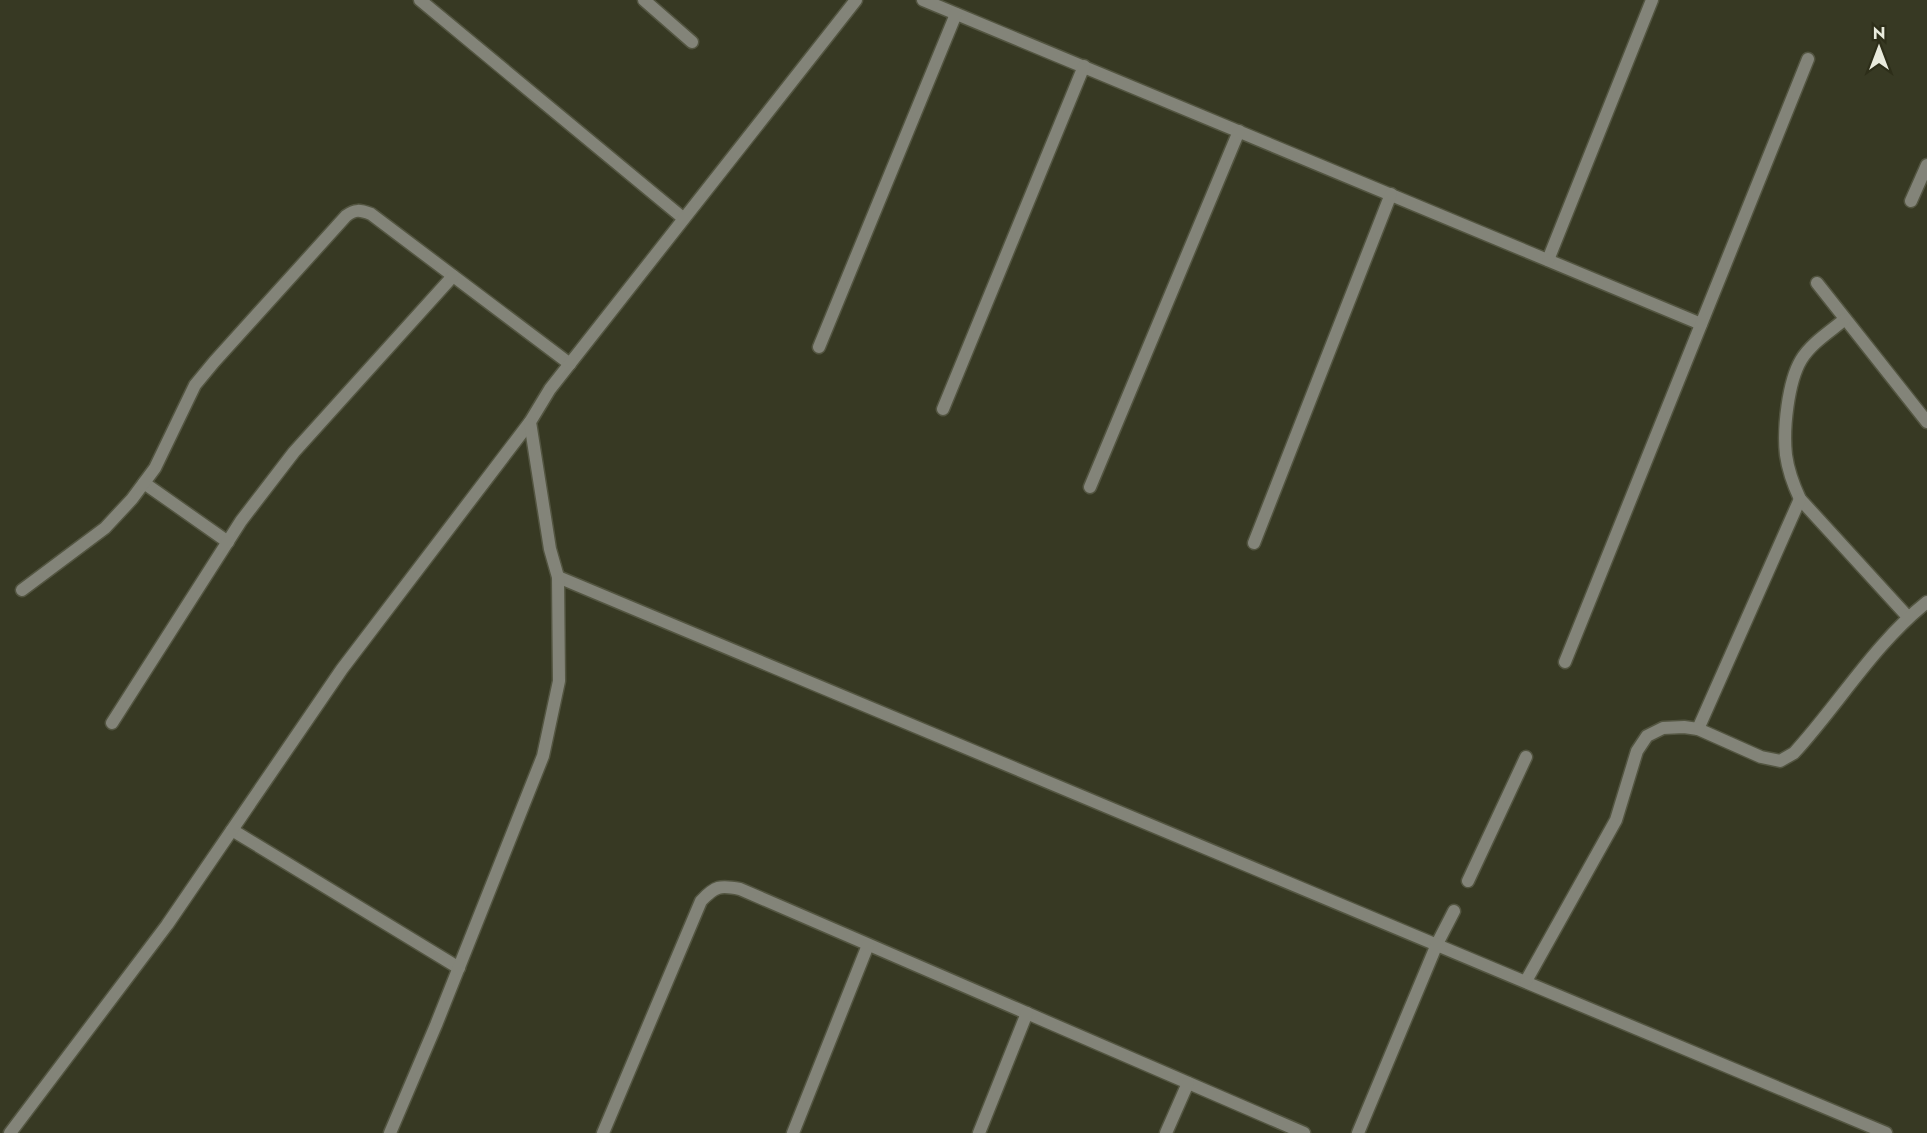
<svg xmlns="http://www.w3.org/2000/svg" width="1927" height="1133" viewBox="0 0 1927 1133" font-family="Jost,sans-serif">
  <rect width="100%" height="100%" fill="#373923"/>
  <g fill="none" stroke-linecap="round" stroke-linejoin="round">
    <g stroke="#535541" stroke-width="15">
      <g id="service">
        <polyline points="1468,881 1526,757"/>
        <polyline points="1437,944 1454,911"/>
      </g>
    </g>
    <g stroke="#535541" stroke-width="15">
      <g id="minor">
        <polyline points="420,0 683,218"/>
        <polyline points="644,0 692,42"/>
        <polyline points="923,0 1701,324"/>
        <polyline points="1911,201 1927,165"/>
        <polyline points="1548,260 1652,0"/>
        <polyline points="1817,283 1927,422"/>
        <path d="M1845 319C1831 331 1811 343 1801 360 1788 382 1783 429 1786 455 1788 470 1793 484 1800 499L1908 617"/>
        <polyline points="819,347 956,14"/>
        <polyline points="943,409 1084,66"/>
        <polyline points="144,483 228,542"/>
        <polyline points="1090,487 1239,131"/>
        <polyline points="1254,543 1391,194"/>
        <polyline points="558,577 1886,1133"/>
        <path d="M22 590 105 528 132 499 155 468 195 385 214 362 346 216C355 209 360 210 371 214L570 364"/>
        <polyline points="1565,662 1808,59"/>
        <polyline points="112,723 241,521 294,452 453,276"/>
        <polyline points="1698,729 1800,499"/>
        <polyline points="232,830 459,968"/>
        <path d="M1526 981 1616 820 1637 751 1647 736 1663 728 1684 727 1698 729 1761 757 1780 761 1794 753C1839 704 1874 644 1927 602"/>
        <polyline points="10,1133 167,925 342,669 530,422"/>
        <polyline points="390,1133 436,1025 543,756 559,681 558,577 550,549 530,422 550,389 856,0"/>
        <path d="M603 1133 701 901C715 886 720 885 740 889L1304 1133"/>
        <polyline points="793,1133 868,945"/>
        <polyline points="979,1133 1027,1013"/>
        <polyline points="1166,1133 1188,1083"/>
        <polyline points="1358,1133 1437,944"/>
      </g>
    </g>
    <use href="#service" stroke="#838479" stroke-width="12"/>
    <use href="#minor" stroke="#838479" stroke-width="12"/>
  </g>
  <g transform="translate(1879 48)" stroke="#2d2e19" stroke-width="4.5" paint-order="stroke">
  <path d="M0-4.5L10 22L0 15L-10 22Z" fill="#e9ebdd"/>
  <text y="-9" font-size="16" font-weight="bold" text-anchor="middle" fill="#e9ebdd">N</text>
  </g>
</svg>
